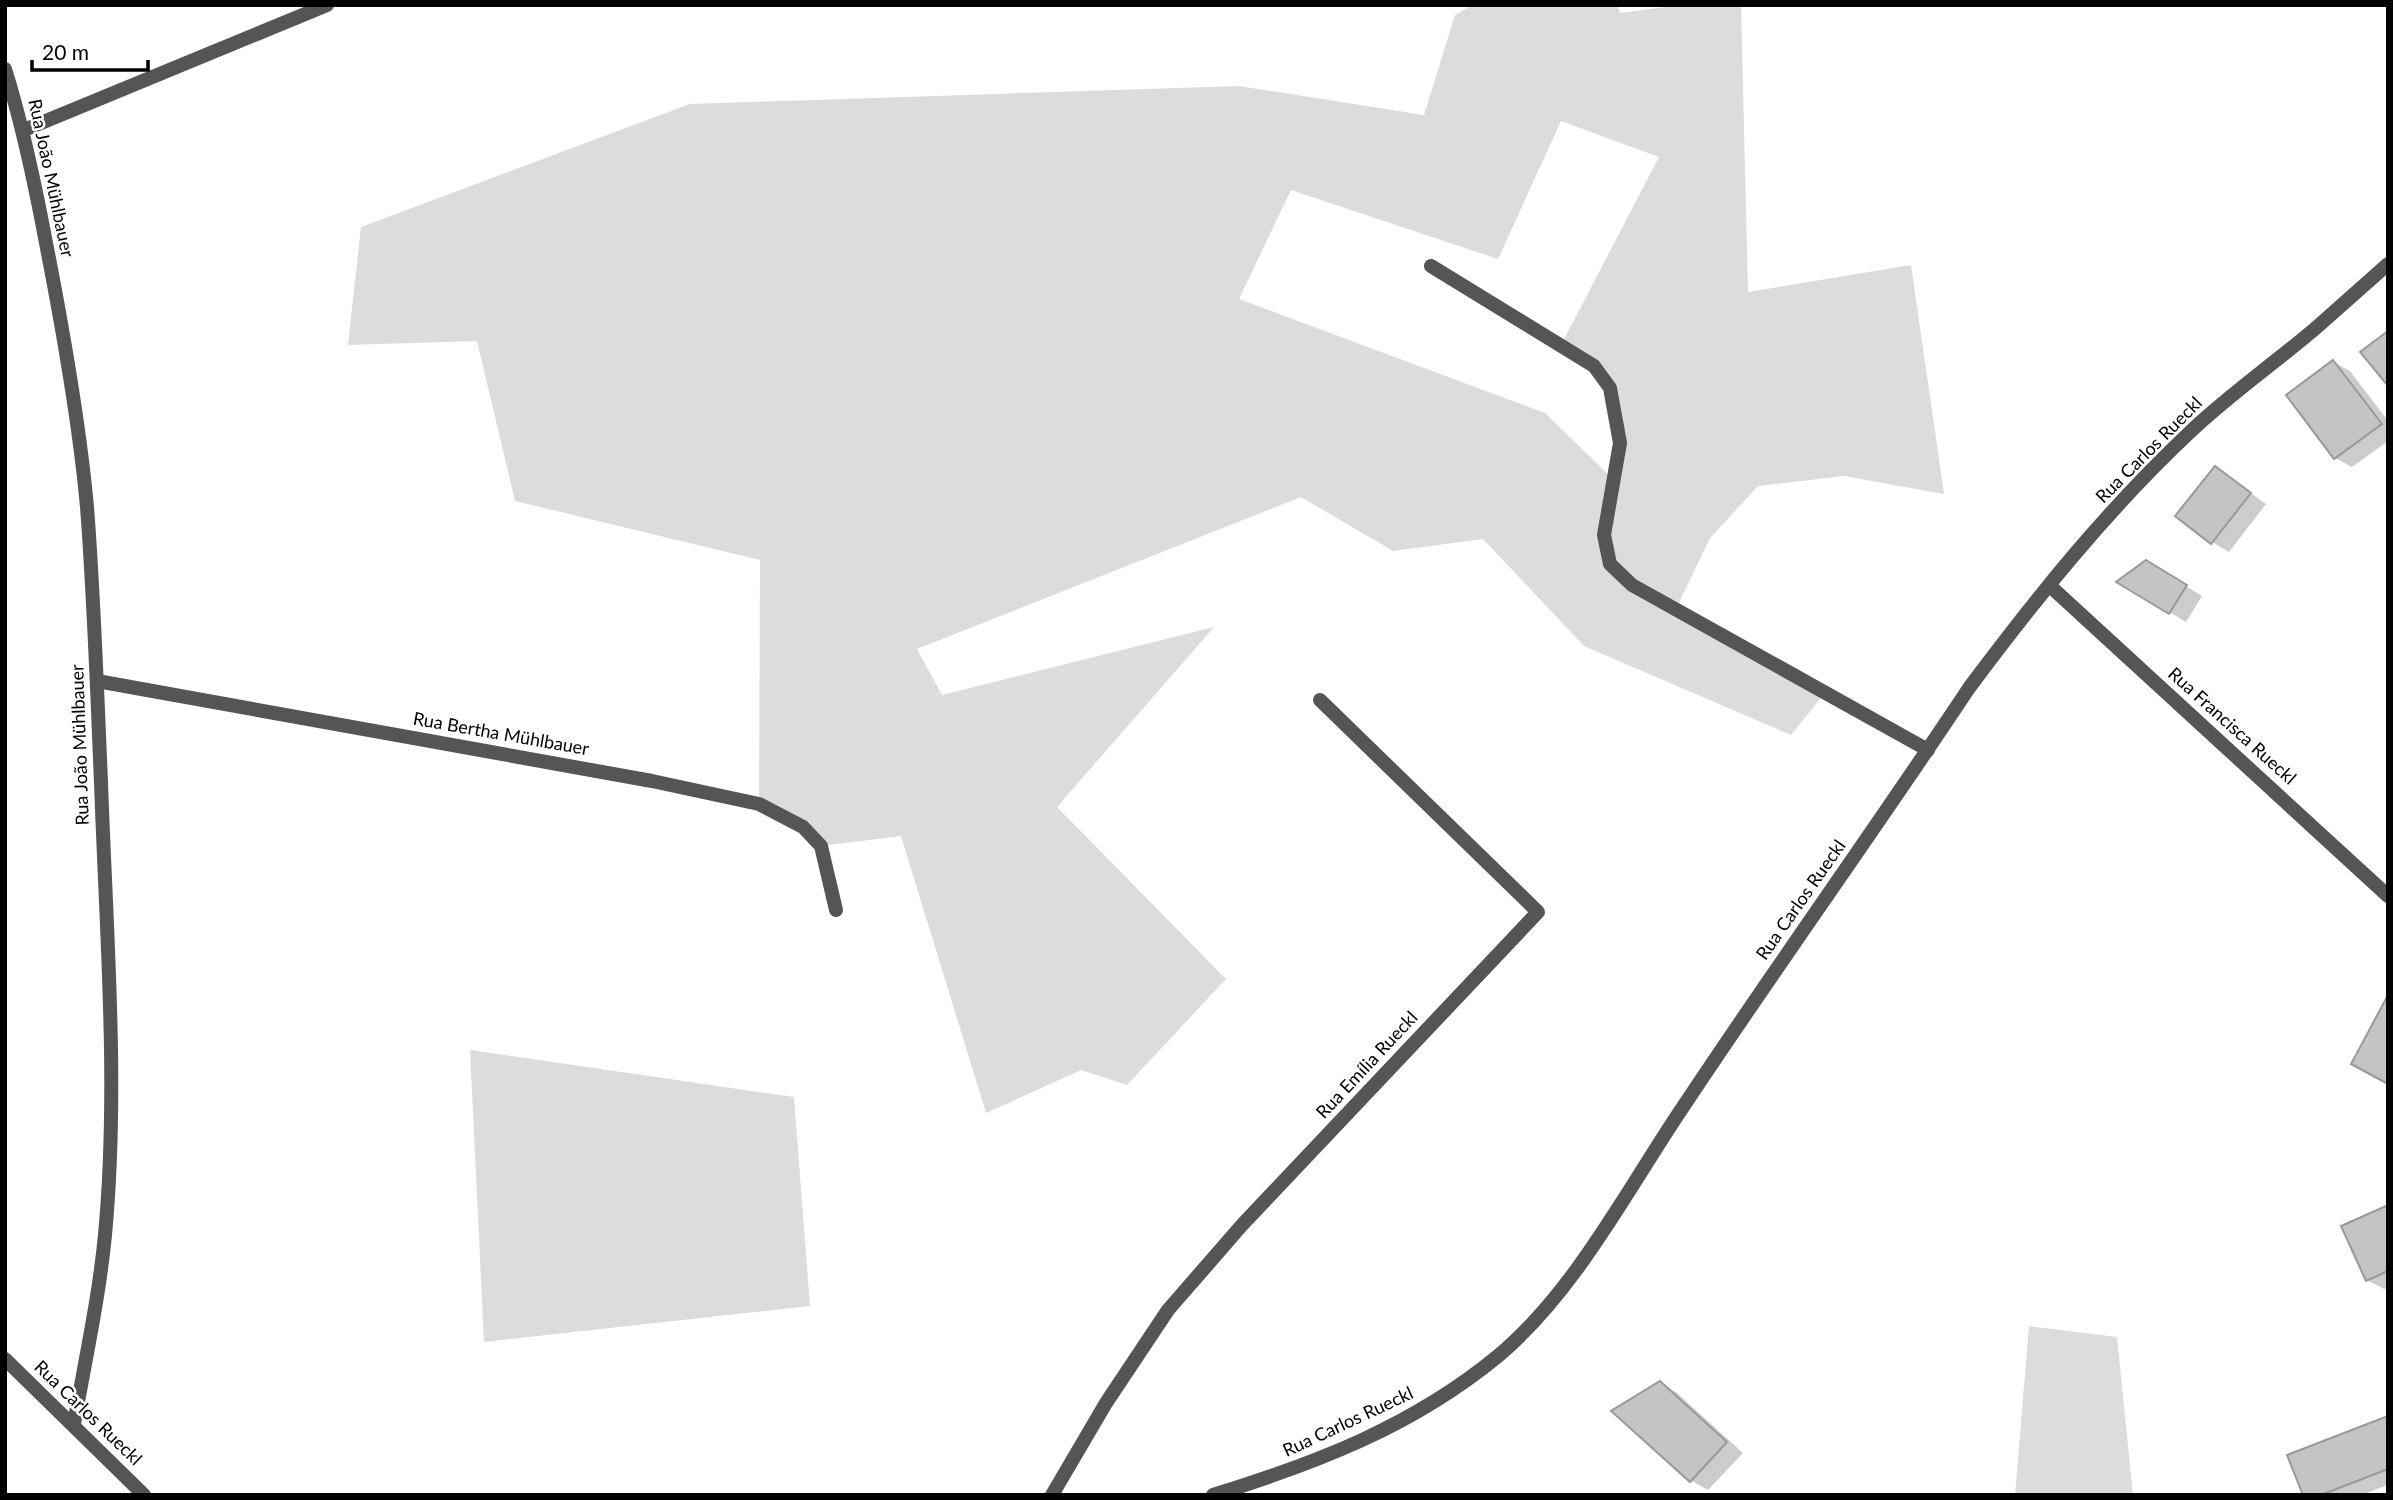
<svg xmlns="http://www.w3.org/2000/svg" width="2393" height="1500" viewBox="0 0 2393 1500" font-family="Lato,sans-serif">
  <rect width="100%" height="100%" fill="#fff"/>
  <g fill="#dcdcdc" fill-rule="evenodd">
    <path d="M1473 5H1618L1620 13 1681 5H1741L1748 292 1911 265 1944 494 1844 476 1758 486 1710 538 1676 609 1825 693 1791 735 1584 646 1483 539 1393 551 1301 497 917 649 942 695 1214 627 1057 807 1226 979 1127 1085 1081 1070 986 1113 901 836 821 846 759 804 760 560 515 501 477 341 348 345 361 227 690 104 1239 86 1424 115 1455 15ZM1561 121 1659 157 1561 345 1610 388 1620 443 1613 479 1545 413 1239 299 1291 190 1498 259Z"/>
    <polygon points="470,1050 794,1097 810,1306 484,1342"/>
    <polygon points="2029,1326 2117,1337 2133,1495 2015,1495"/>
  </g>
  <g fill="#0003">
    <polygon points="2333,362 2350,371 2388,421 2388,441 2352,467 2335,458"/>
    <polygon points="2215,468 2266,504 2229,552 2212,542 2178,516"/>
    <polygon points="2146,562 2202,596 2186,622 2120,582"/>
    <polygon points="2388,1207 2388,1288 2384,1289 2367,1280"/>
    <polygon points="1660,1383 1677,1393 1743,1453 1708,1490 1692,1481 1614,1411"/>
    <polygon points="2388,1417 2388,1485 2361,1495 2305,1495"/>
  </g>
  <g fill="#c4c4c4" stroke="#999" stroke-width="2">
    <polygon points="2388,331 2388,386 2360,352"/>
    <polygon points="2333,360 2382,424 2334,459 2286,395"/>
    <polygon points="2215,466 2251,493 2211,544 2175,516"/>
    <polygon points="2146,560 2187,585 2169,614 2116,582"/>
    <polygon points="2388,995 2388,1084 2351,1064"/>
    <polygon points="2388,1205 2388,1271 2366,1281 2341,1226"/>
    <polygon points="1660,1381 1727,1442 1690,1482 1611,1411"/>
    <polygon points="2388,1416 2388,1469 2321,1495 2303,1495 2287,1455"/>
  </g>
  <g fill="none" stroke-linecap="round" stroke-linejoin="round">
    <g stroke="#555" stroke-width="14">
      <path d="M5 69C23 126 35 184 46 243 63 330 79 419 87 507 94 598 97 690 101 782 106 931 119 1085 105 1235 99 1298 85 1361 74 1424"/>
      <polyline points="24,130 327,5"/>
      <polyline points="1431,266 1594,366 1610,388 1620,443 1604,535 1610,564 1632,585 1928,750"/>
      <polyline points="2050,586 2388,896"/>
      <polyline points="97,681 652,781 759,804 803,827 821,846 836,910"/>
      <polyline points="1052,1495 1106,1403 1168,1310 1242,1225 1538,912 1320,700"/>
    </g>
    <g stroke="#555" stroke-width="14">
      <polyline points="5,1359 144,1495"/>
      <path d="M1213 1495C1317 1463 1413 1426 1498 1356 1576 1291 1629 1186 1685 1104 1778 964 1876 828 1969 688 2036 598 2108 509 2190 432 2230 394 2275 363 2317 327 2341 306 2364 285 2388 264"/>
    </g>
  </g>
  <g text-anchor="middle" stroke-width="5" stroke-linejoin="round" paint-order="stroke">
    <g font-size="18" fill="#000" stroke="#fff">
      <text transform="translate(51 178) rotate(78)" y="6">Rua João Mühlbauer</text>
      <text transform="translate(2149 450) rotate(-45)" y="6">Rua Carlos Rueckl</text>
      <text transform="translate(2232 726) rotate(42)" y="6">Rua Francisca Rueckl</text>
      <text transform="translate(501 734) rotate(10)" y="6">Rua Bertha Mühlbauer</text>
      <text transform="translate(80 745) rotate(-92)" y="6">Rua João Mühlbauer</text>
      <text transform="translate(1801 900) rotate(-55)" y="6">Rua Carlos Rueckl</text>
      <text transform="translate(1367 1065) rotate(-47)" y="6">Rua Emília Rueckl</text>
      <text transform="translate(88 1413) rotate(44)" y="6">Rua Carlos Rueckl</text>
      <text transform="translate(1348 1422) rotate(-25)" y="6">Rua Carlos Rueckl</text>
    </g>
  </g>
  <rect width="2393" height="1500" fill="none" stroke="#000000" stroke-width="14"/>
  <path d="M32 60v10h116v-10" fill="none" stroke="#000000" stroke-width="3.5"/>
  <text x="42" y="60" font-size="21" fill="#000000" stroke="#ffffff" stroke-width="5" paint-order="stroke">20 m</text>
</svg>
